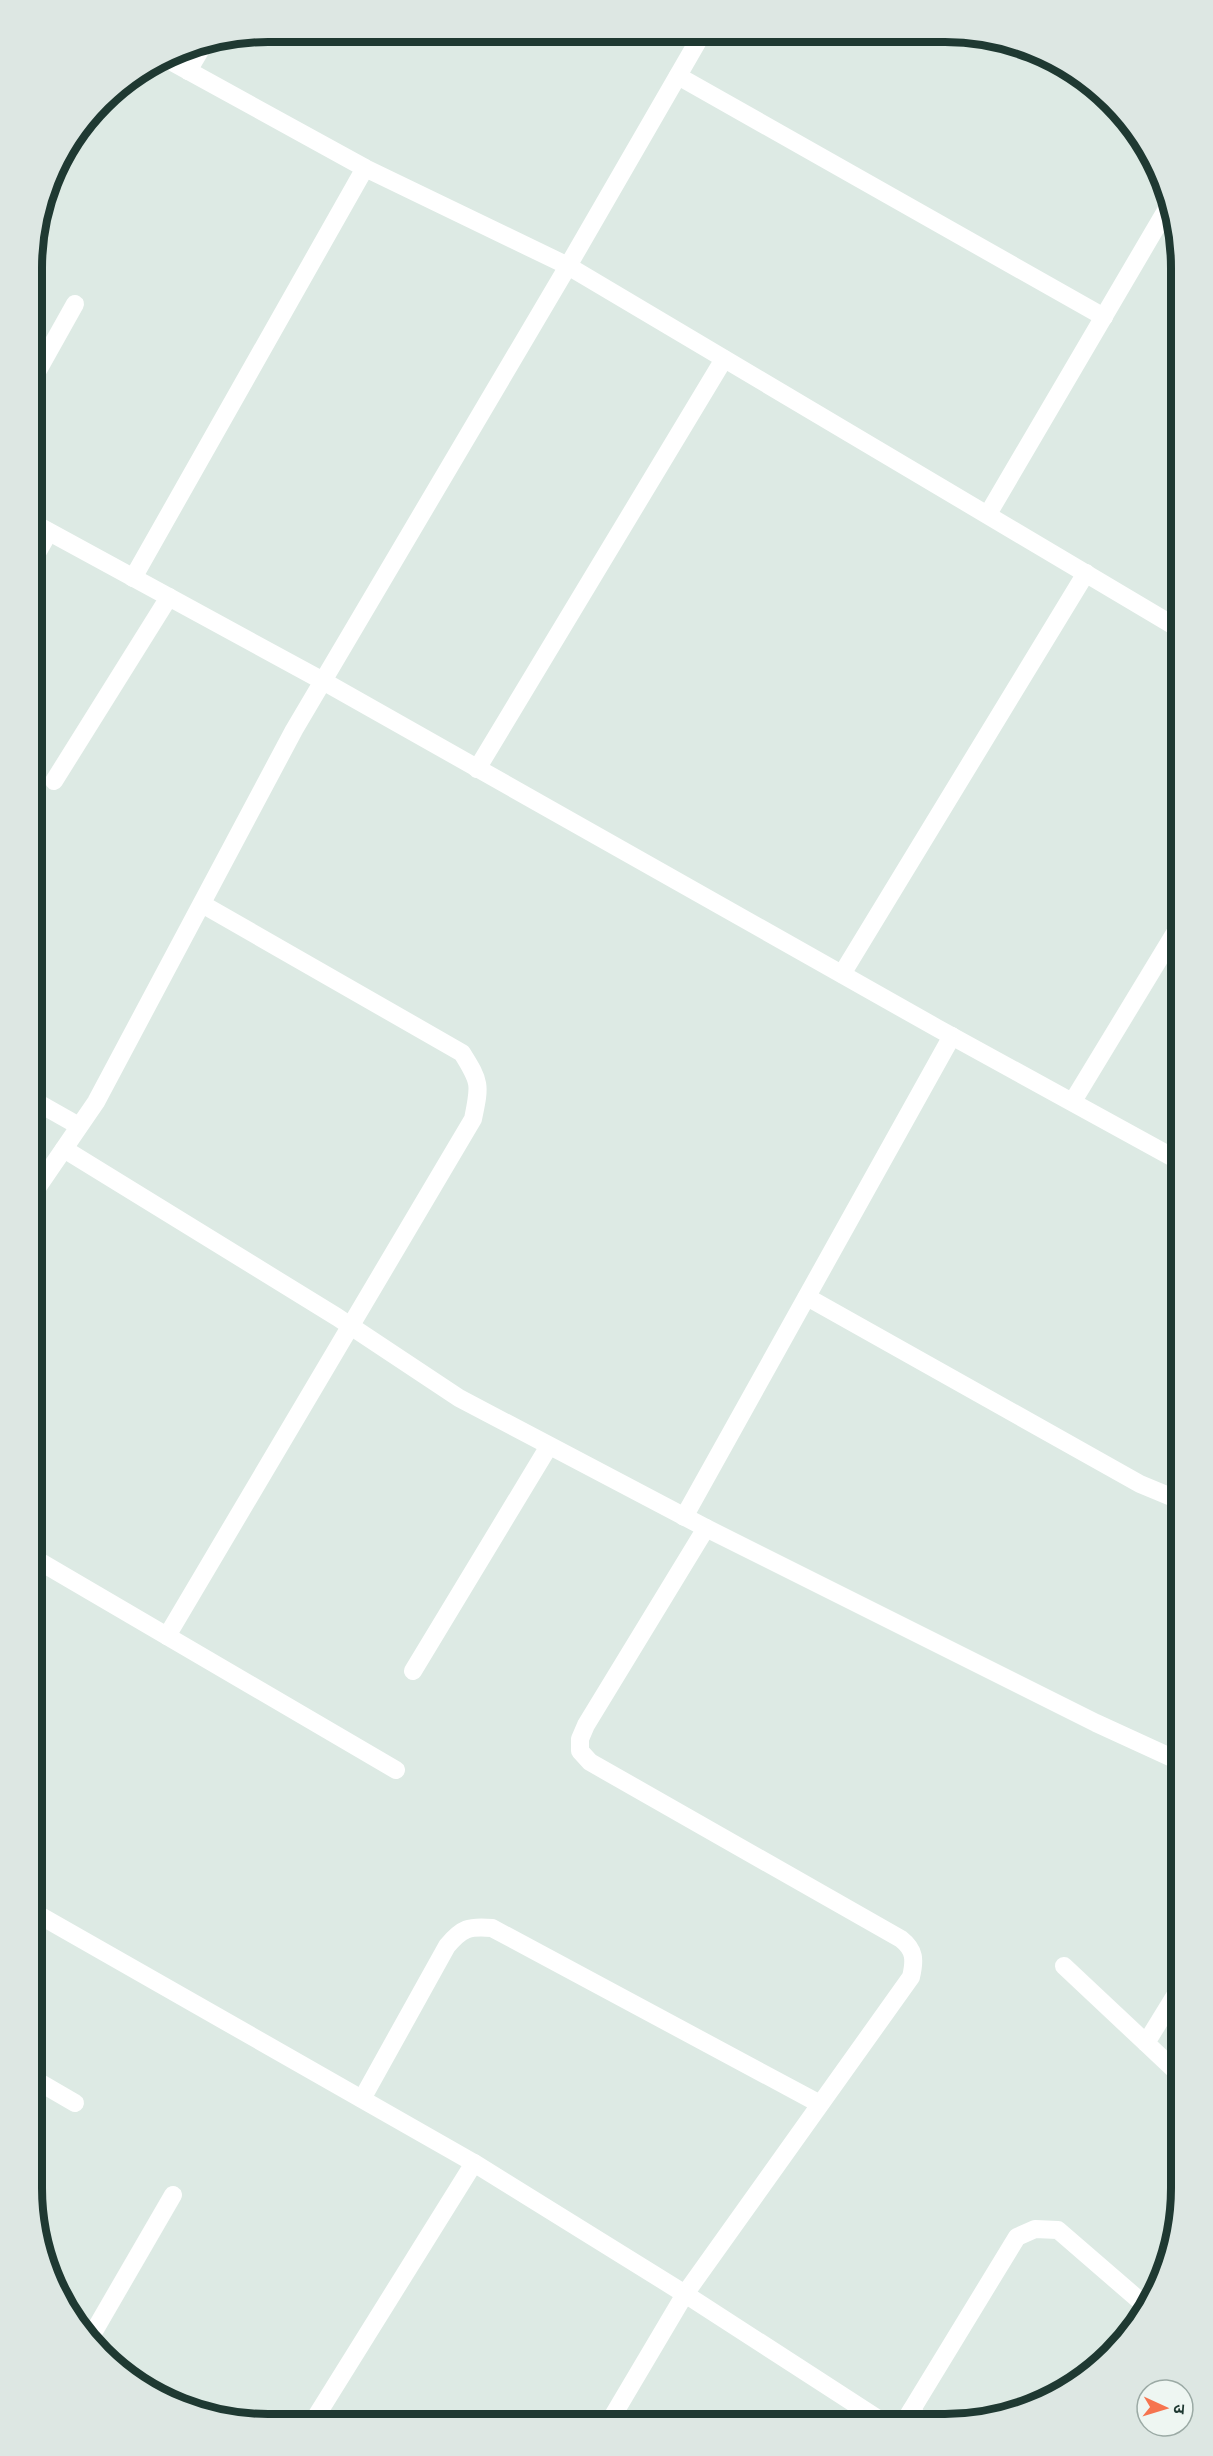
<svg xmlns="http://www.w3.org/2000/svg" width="1213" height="2456" viewBox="0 0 1213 2456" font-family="Jost,'Noto Sans Devanagari',sans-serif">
  <rect width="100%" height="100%" fill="#ddeae4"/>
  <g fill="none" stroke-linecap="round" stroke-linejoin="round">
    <g stroke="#fff" stroke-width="18">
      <polyline points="165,58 365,168 568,266 1181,630"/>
      <polyline points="188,71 204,44"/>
      <polyline points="678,76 1104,317"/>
      <polyline points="33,379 75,304"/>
      <polyline points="988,514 1171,202"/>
      <polyline points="33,523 323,681 937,1028 1181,1162"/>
      <polyline points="33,560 49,532"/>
      <polyline points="133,578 365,168"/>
      <polyline points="477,769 724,359"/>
      <polyline points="54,781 169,597"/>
      <polyline points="842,974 1086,573"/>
      <polyline points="33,1100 79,1126"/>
      <polyline points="1073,1101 1181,923"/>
      <polyline points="64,1149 337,1317 459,1398 706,1528 1096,1723 1181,1762"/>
      <polyline points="807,1297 1140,1484 1181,1501"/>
      <polyline points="684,1517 952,1036"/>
      <polyline points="32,1557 396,1770"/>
      <path d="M167 1636 473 1119C480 1085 481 1083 462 1053L202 904"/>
      <polyline points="413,1671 549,1446"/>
      <polyline points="32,1911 474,2163 312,2423"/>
      <polyline points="1064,1966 1146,2043"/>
      <polyline points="1181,2076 1146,2043 1181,1986"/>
      <polyline points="32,2078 75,2103"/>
      <path d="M362 2099 447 1946C462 1928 469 1926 492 1928L820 2104"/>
      <path d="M474 2163 685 2294 911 1977C915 1960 915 1950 901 1939L590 1762 580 1751V1739L586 1725 706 1528"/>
      <polyline points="89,2340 173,2195"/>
      <polyline points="911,2411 926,2424"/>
      <polyline points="608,2424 685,2294 886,2424"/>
      <polyline points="903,2424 1017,2237 1035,2229 1058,2230 1147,2307"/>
    </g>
    <polyline stroke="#fff" stroke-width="18" points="33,1194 96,1102 294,730 568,266 702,34"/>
  </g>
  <path d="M0 0H1213V2456H0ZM268 42H945A226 226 0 0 1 1171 268V2188A226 226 0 0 1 945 2414H268A226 226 0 0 1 42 2188V268A226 226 0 0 1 268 42Z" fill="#dde7e3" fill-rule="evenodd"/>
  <path fill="none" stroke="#1f3932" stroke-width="8" d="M268 42H945A226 226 0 0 1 1171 268V2188A226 226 0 0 1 945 2414H268A226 226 0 0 1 42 2188V268A226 226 0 0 1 268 42Z"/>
  <g transform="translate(1165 2408) rotate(94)"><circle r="28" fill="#eef6f2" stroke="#9baaa5" stroke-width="1.5"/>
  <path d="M0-4.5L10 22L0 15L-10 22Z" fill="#f6744f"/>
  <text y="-9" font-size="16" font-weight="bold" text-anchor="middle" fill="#1f3932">उ</text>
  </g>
</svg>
